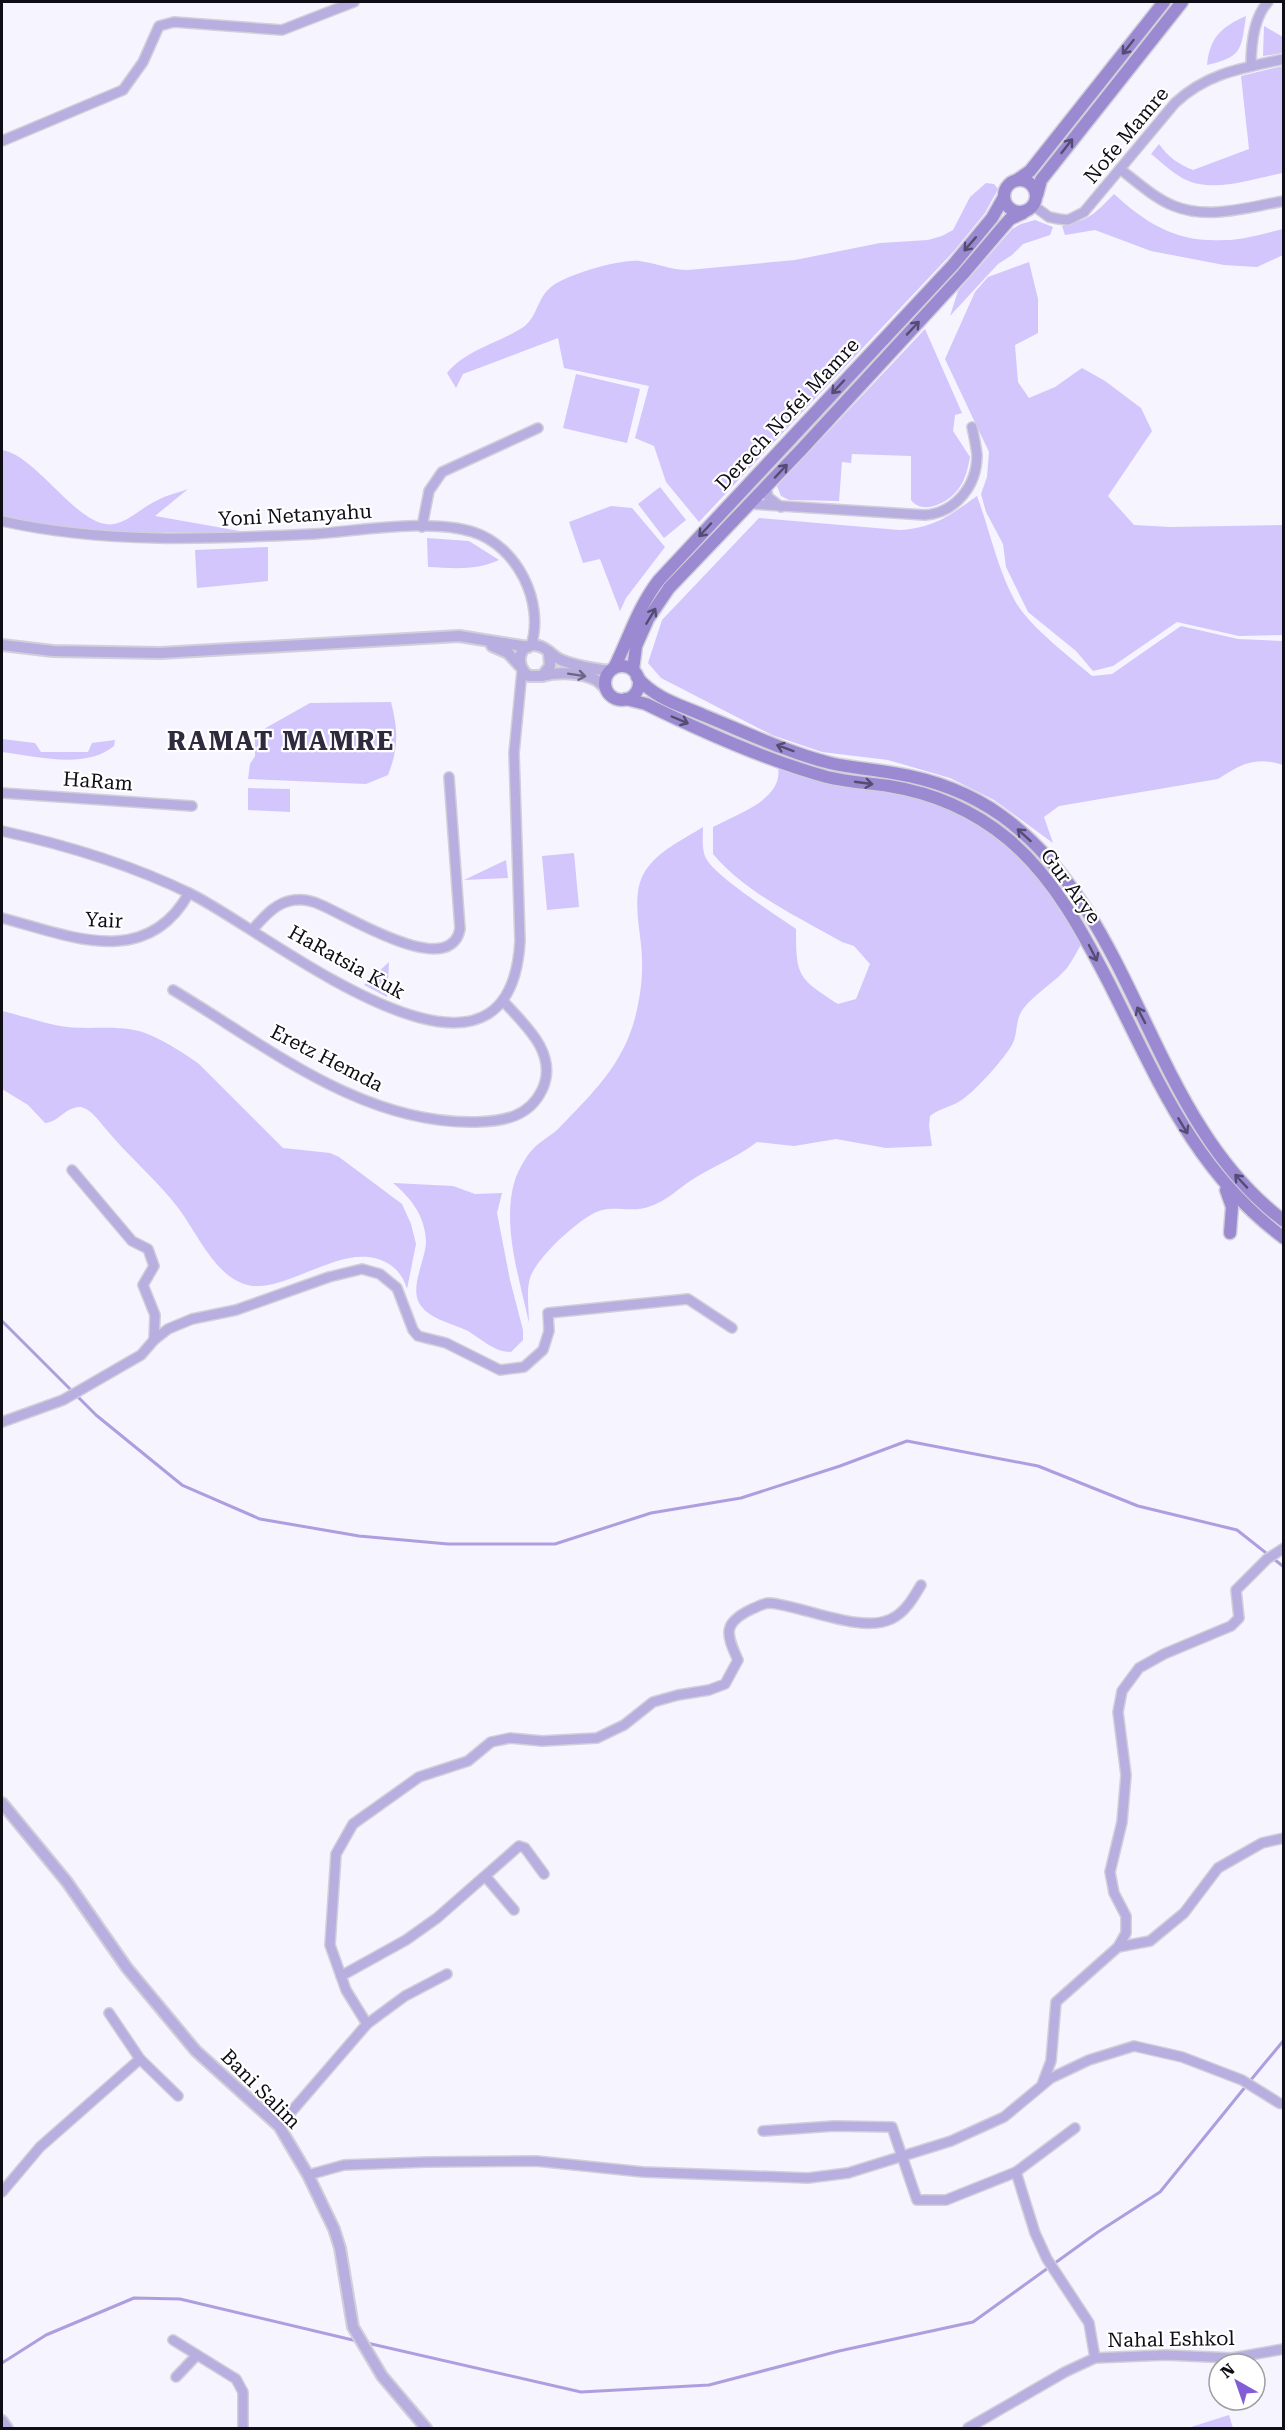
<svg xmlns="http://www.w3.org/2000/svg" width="1285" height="2430" viewBox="0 0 1285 2430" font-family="'Roboto Serif',serif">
  <rect width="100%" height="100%" fill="#f6f4fe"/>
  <g fill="#d2c6fc">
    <path d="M1246 16C1241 49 1243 57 1207 65 1210 36 1222 27 1246 16Z"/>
    <polygon points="1264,26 1283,37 1283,53 1263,56"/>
    <path d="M1283 66V173C1257 178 1226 189 1199 184 1180 181 1165 165 1151 154L1159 144C1168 157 1178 164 1193 170L1249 149 1241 76Z"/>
    <path d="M986 183 994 184 998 189 985 213 954 251 699 522 666 482 654 446 635 438 649 386 564 368 558 338 463 374 456 388 447 373C467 349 497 344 522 328 537 319 537 298 551 287 566 275 619 259 639 261 656 263 671 270 688 270L795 260 880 243 928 240 942 236 953 230 970 197Z"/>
    <path d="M1114 194C1147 224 1177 243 1225 240 1244 240 1265 233 1283 229V255L1257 267 1224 265 1151 251 1095 230 1065 235 1062 226C1089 220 1095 214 1114 194Z"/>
    <polygon points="1035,220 1053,227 1050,235 1023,244 1012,255 998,264 950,316 958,291 1012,229 1021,224"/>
    <polygon points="1029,262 1038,299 1038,333 1015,345 1018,382 1029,398 1055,387 1082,368 1105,381 1141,408 1152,431 1108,496 1134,525 1170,527 1283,525 1283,635 1239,636 1177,622 1113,666 1093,671 1076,651 1028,612 1006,567 1003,544 986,512 981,494 987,477 989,452 945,359 975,292 988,277"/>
    <path d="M925 329 962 413 955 415 953 431 970 457C968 467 966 479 959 488 950 502 923 516 911 500V456L852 454 851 463 842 462 839 501 789 500 781 496 777 486Z"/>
    <polygon points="576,374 640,389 627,443 563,428"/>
    <path d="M2 450C38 455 82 536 118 523 131 519 142 508 154 502 164 496 177 493 188 489L155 516 251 533 94 532 2 517Z"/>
    <polygon points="660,487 686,520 664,538 638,504"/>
    <path d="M977 496C990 531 997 568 1015 601 1030 627 1069 656 1092 676L1112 674 1181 626 1238 639 1283 641V765C1256 756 1241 764 1218 779L1059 806 1044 817 1053 843 994 800 950 778 888 760 822 752 772 735 661 678 648 663 662 620 759 518 899 530C934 528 949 516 977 496Z"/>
    <polygon points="611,506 632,508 665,547 626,598 620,611 600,559 583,563 569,522"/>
    <path d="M427 538 469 541 499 560C475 571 453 568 428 567Z"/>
    <polygon points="268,547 268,581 197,588 195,550"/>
    <path d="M391 702C398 730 399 747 388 775L366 784 248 779 250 764 255 756V734L310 703Z"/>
    <path d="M2 739 35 743 41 752H88L92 743 115 740 114 746C85 770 36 756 2 752Z"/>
    <path d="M778 767C819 788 864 786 908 796 958 807 1001 835 1036 872 1054 892 1068 918 1084 940 1078 949 1073 960 1067 968 1054 983 1034 994 1023 1009 1014 1021 1019 1036 1010 1048 1001 1062 976 1090 963 1099 952 1107 940 1108 930 1116L929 1126 932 1146 886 1148 836 1139 794 1146 757 1142C736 1158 711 1167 690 1181 677 1190 666 1201 651 1206 632 1213 618 1206 602 1210 582 1215 536 1258 530 1278 526 1291 529 1309 529 1323 520 1280 501 1224 515 1180 518 1171 526 1156 533 1149 541 1140 553 1135 561 1126 587 1099 615 1072 629 1036 638 1014 643 983 642 960 642 931 628 892 648 867 662 849 684 839 703 827 703 838 701 850 707 860 718 878 776 915 796 929 796 977 798 978 838 1004L856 999 870 964 854 946 842 942C798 917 747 894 713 854V827C736 814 784 800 778 767Z"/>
    <polygon points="248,788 290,789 290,812 248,810"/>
    <polygon points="574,853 579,907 547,910 542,856"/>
    <polygon points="506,860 508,878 464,880"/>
    <polygon points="389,962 387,997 364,985"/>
    <path d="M2 1011C19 1015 37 1021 55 1025 82 1031 109 1025 134 1030 153 1033 184 1053 199 1064L283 1148 330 1153 339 1157 402 1204 411 1224 416 1244 407 1289C404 1278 398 1270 389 1264 346 1236 284 1298 244 1284 214 1274 197 1233 179 1209 157 1180 128 1156 105 1128 99 1121 91 1109 81 1107 66 1106 59 1122 45 1123L28 1105 2 1089Z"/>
    <path d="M393 1183 453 1186 475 1194 502 1193 497 1213 510 1280 523 1330V1340L511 1352C493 1352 481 1338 466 1330 453 1324 431 1319 422 1307 407 1290 426 1261 426 1241 425 1216 411 1198 393 1183Z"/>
    <polygon points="1229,2415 1233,2428 1188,2428"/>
  </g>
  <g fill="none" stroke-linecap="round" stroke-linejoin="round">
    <g stroke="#ae9ee0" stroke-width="3">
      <polyline points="2,1321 96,1415 182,1485 260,1519 359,1536 448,1544 555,1544 651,1513 741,1498 840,1466 907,1441 1038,1466 1138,1506 1237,1530 1284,1567"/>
      <polyline points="1250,2081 1284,2040"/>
      <polyline points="367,2343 581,2392 709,2385 839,2351 973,2322 1098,2232 1160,2192 1246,2086"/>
      <polyline points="2,2363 46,2335 134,2298 180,2299 357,2341"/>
    </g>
    <g stroke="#d1cfd9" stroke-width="12">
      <g id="minor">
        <path d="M1251 66C1251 45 1253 18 1268 2"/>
        <polyline points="2,141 123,90 143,62 159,26 174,22 282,30 354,2"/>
        <path d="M1120 169C1137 182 1154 198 1174 206 1208 220 1248 207 1284 201"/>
        <path d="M1034 206 1049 217 1059 219 1068 220 1084 212 1175 103C1207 73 1242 68 1284 59"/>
        <polyline points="766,487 768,497 781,507"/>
        <path d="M751 504 925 515C955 513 977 486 977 455 976 446 974 436 972 427"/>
        <path d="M2 521C103 544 211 539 314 534 358 531 431 518 473 532 517 546 545 602 531 646"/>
        <polyline points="422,527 429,491 442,472 538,428"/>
        <polyline points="2,793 192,806"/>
        <path d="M2 831C66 845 132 865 191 894 264 929 509 1134 520 941L514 753 522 671"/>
        <path d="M2 918C68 935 146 971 189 893"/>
        <path d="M253 929C264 917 276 902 294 900 303 899 313 901 321 905 346 915 450 981 460 929L449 777"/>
        <path d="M173 990C267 1046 362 1125 477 1122 504 1121 529 1117 542 1090 559 1054 525 1025 503 1001"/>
        <polyline points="72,1170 132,1241 148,1249 154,1266 143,1285 155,1315 154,1340"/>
        <polyline points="2,1422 63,1400 141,1355 154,1340 168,1329 192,1319 236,1310 329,1277 362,1269 380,1274 397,1288 413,1330 418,1336 446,1343 500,1370 524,1367 543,1350 549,1331 548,1313 688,1299 732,1328"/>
        <polyline points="486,1877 514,1910"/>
        <polyline points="1118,1947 1150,1941 1184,1913 1218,1868 1262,1843 1284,1838"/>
        <polyline points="341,1976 406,1940 437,1918 519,1846 525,1848 544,1874"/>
        <polyline points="109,2013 140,2059"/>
        <path d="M367 2024 346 1990 330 1945 336 1854 353 1824 419 1777 468 1761 491 1742 510 1738 542 1741 597 1738 624 1725 653 1702 678 1695 709 1690 725 1684 738 1660C726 1634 722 1623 752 1609 757 1607 764 1603 769 1603 801 1605 861 1634 891 1619 905 1613 914 1597 921 1585"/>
        <polyline points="1043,2082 1051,2061 1056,2002 1118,1947 1126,1933 1126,1916 1114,1893 1110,1872 1122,1822 1126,1775 1118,1712 1122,1691 1139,1668 1164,1654 1231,1626 1239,1618 1236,1590 1267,1559 1284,1548"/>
        <polyline points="279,2126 367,2024 405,1996 447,1974"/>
        <polyline points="763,2131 834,2126 892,2127 917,2200 946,2200 1016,2172 1035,2233 1047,2259 1089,2323 1095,2358"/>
        <polyline points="1016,2172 1075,2128"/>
        <polyline points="308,2175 344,2165 427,2162 536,2161 643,2172 808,2178 848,2173 951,2141 1004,2117 1051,2078 1089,2060 1134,2046 1182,2057 1242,2080 1279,2103 1284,2104"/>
        <polyline points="2,2192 40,2147 140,2059 178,2096"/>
        <polyline points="173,2340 236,2379 243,2392 243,2428"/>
        <polyline points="176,2377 197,2355"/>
        <polyline points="1232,2400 1233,2405"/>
        <polyline points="968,2428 1065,2372 1095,2358 1166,2355 1232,2358 1284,2349"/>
      </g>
    </g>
    <g stroke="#d1cfd9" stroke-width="14">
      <g id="tertiary">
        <polyline points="2,645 53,651 160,653 459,636 528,647"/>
        <polyline points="492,646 508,653 519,665"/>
        <path d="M549 653 550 666 542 676H529C513 666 519 640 539 646 547 648 552 655 559 659 574 666 594 669 610 671"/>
        <path d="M542 676C557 672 582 672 596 680 600 682 604 687 607 690"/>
        <polyline points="2,1803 67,1882 127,1968 196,2051 279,2126 308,2175 334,2229 340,2248 353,2327 382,2376 426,2428"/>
        <polyline points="2,2421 7,2428"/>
      </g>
    </g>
    <g stroke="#d1cfd9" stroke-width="15">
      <g id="secondary">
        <circle cx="1020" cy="196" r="16"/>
        <polyline points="1017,180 1030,171 1164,2"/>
        <polyline points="1037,195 1041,180 1182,2"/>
        <circle cx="622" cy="683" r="17"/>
        <path d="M614 668C629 638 638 607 659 580L953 265 992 218 1004 197"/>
        <polyline points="633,670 636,646 648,619 669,588 801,450 963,274 1003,227 1010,219 1023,213"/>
        <path d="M637 677C654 698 680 705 703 715 745 732 786 752 830 763 851 768 872 769 893 773 931 779 970 793 1002 816 1139 916 1147 1118 1284 1221"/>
        <path d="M626 699 646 704C703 732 765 760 827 777 847 782 869 783 889 786 933 793 974 811 1008 839 1054 878 1082 931 1109 983 1158 1080 1194 1171 1284 1238"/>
        <polyline points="1226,1190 1232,1207 1230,1233"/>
      </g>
    </g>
    <use href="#minor" stroke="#b8aedf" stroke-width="9"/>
    <use href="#tertiary" stroke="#b8aedf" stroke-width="10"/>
    <use href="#secondary" stroke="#9b8ad1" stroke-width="12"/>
  </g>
  <defs><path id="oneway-shaft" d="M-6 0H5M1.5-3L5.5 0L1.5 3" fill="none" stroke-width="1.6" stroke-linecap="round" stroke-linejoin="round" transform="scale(1.5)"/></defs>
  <g stroke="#554c73">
    <use href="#oneway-shaft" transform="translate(1128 47) rotate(128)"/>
    <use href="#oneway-shaft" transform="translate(1067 146) rotate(-52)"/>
    <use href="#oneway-shaft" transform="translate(970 244) rotate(131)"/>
    <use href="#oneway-shaft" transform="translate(913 328) rotate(-47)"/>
    <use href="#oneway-shaft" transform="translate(838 387) rotate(133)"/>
    <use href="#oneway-shaft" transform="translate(781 471) rotate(-47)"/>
    <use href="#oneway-shaft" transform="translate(705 530) rotate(133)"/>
    <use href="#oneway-shaft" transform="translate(651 616) rotate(-59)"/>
    <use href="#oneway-shaft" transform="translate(680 720) rotate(23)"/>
    <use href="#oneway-shaft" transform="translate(785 748) rotate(-160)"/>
    <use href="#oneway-shaft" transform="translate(864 783) rotate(8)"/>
    <use href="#oneway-shaft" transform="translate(1024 835) rotate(-138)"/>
    <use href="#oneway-shaft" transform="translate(1093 953) rotate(63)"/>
    <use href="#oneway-shaft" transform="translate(1141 1015) rotate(-117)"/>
    <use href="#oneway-shaft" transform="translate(1183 1126) rotate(59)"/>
    <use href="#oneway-shaft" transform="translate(1241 1181) rotate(-133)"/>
  </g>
  <use stroke="#6c6684" href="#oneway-shaft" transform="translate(577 675) rotate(9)"/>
  <g text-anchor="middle" stroke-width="4.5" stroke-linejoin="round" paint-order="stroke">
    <g font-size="20" fill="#0f0d15" stroke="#fff">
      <text transform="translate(1126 135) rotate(-50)" y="7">Nofe Mamre</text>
      <text transform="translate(787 414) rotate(-47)" y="7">Derech Nofei Mamre</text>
      <text transform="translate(295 515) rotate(-3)" y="7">Yoni Netanyahu</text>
      <text transform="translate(98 781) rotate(4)" y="7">HaRam</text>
      <text transform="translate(1071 886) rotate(54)" y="7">Gur Arye</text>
      <text transform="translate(104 920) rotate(3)" y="7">Yair</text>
      <text transform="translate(347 962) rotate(29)" y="7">HaRatsia Kuk</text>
      <text transform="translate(327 1058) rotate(27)" y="7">Eretz Hemda</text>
      <text transform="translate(261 2089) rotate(45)" y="7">Bani Salim</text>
      <text transform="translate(1171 2339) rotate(-1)" y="7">Nahal Eshkol</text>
    </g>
    <g font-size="26" font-weight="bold" letter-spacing="1.5" fill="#2f2a3d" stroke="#fff">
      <text x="281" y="750">RAMAT MAMRE</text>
    </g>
  </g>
  <rect width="1285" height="2430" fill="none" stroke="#0f0d15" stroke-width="6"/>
  <g transform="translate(1237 2382) rotate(320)"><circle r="28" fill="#ffffff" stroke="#9f9ea1" stroke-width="1.5"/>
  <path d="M0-4.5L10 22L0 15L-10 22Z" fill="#835dd7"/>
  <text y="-9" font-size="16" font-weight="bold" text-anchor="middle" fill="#0f0d15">N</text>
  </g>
</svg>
